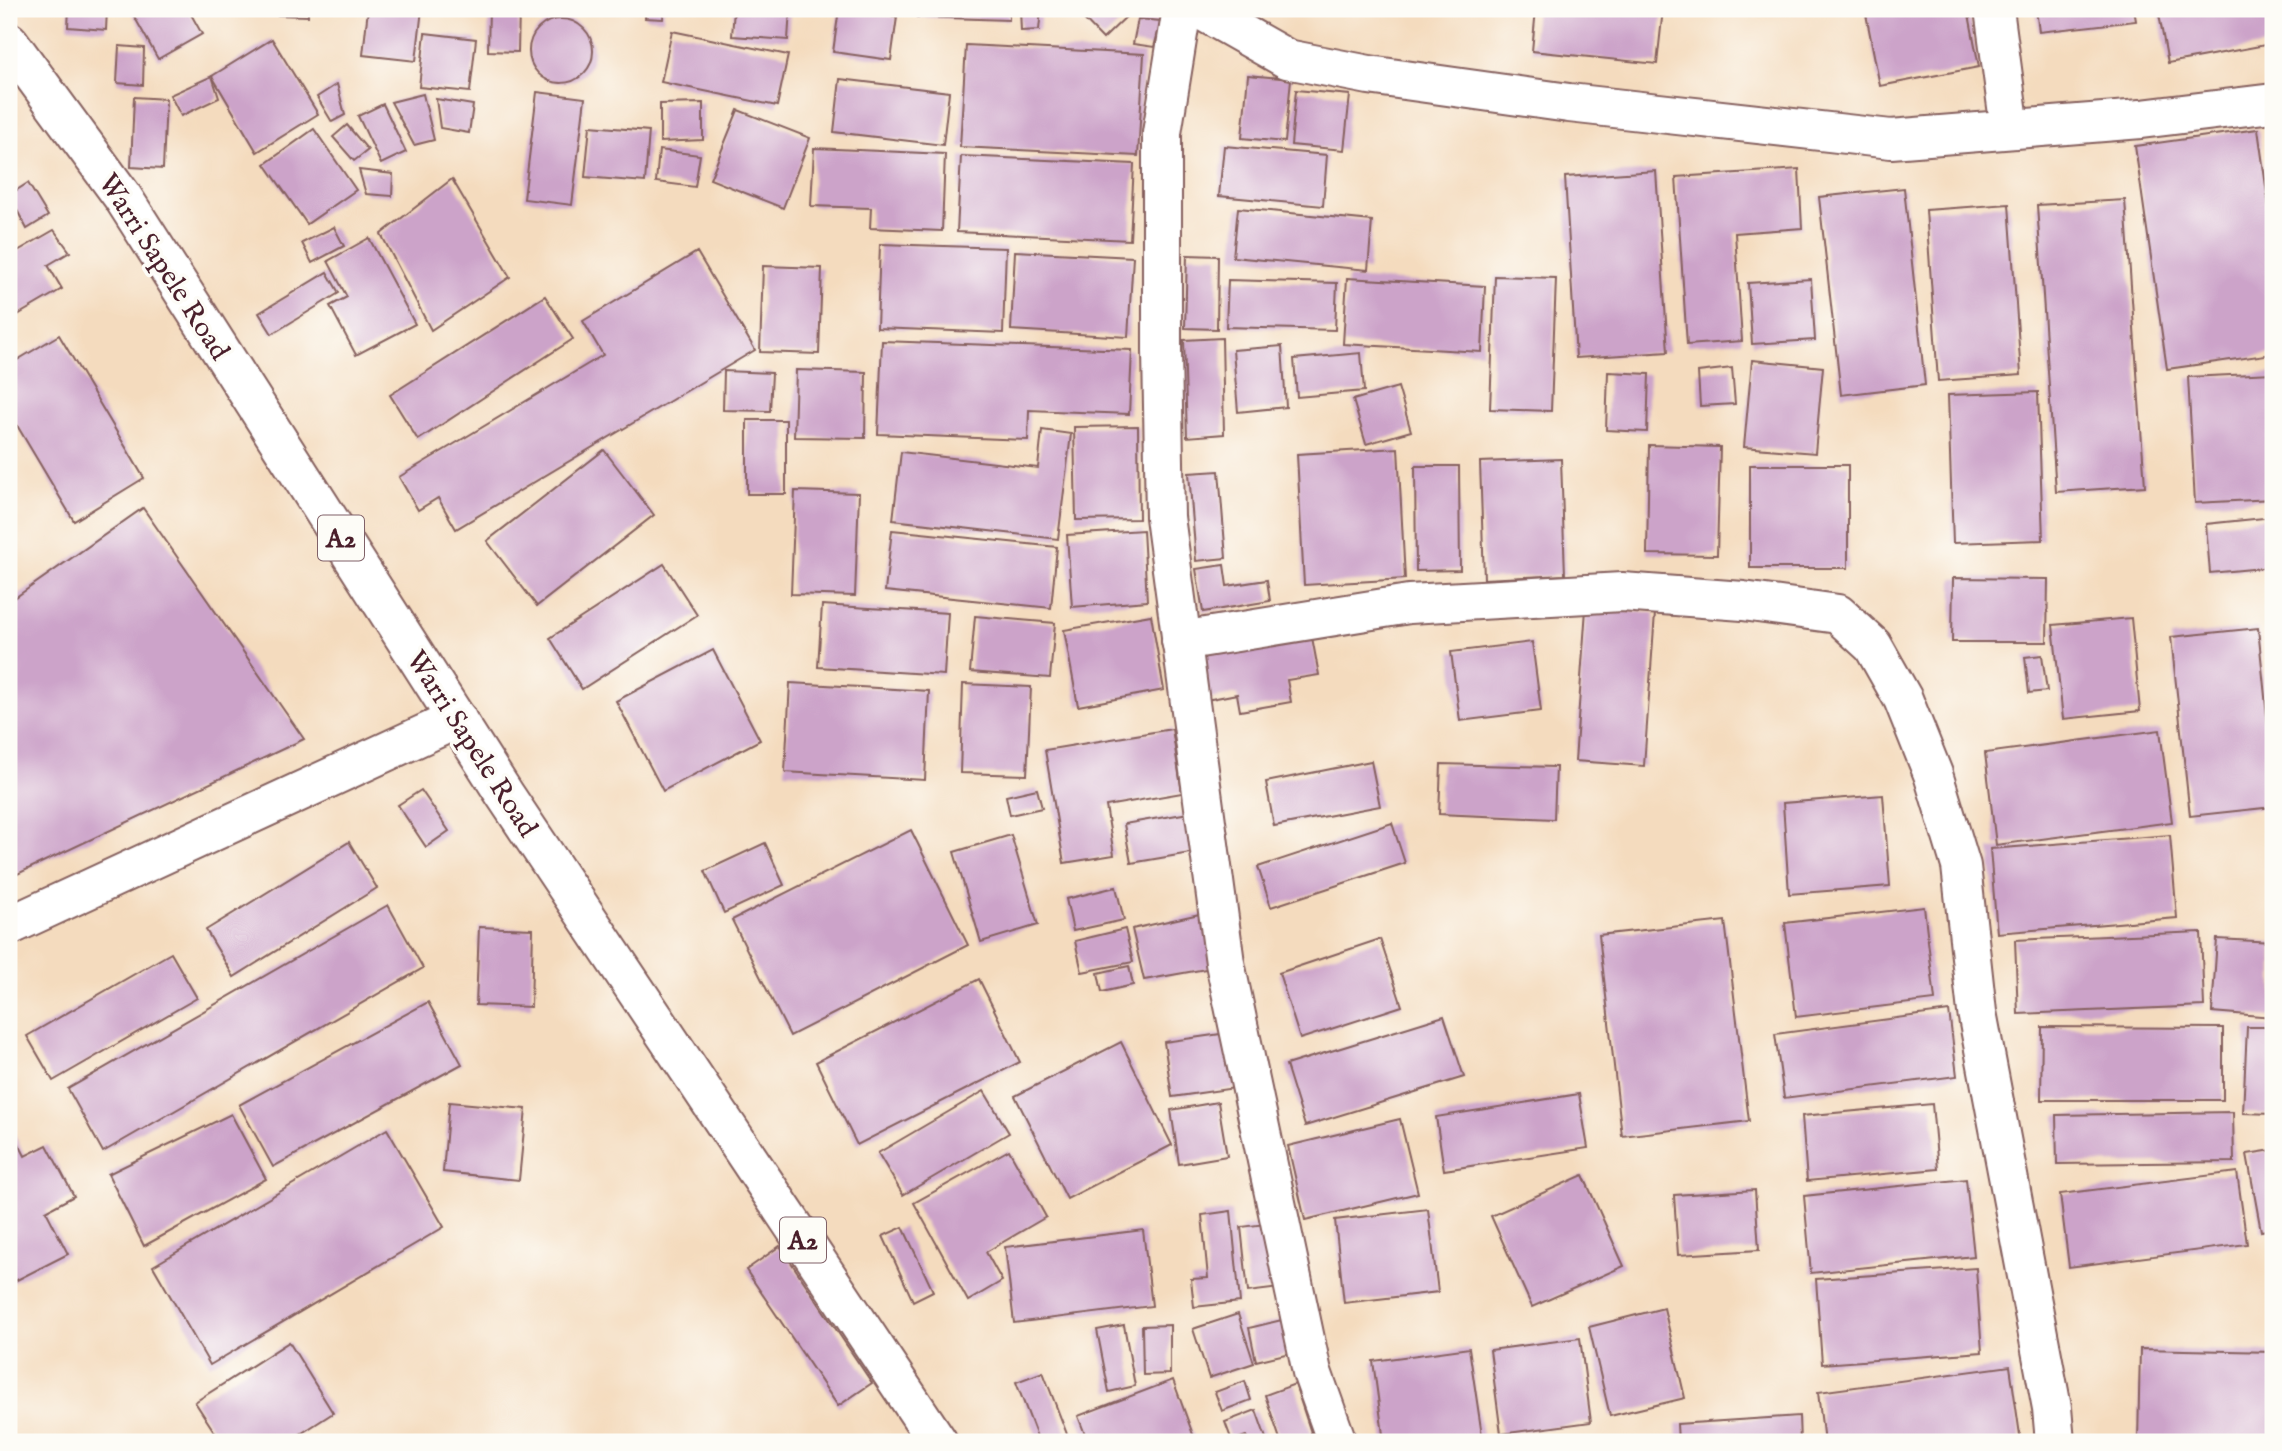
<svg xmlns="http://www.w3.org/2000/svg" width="2282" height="1451" viewBox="0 0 2282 1451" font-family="'IM FELL English',serif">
  <rect width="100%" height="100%" fill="#fdfcf7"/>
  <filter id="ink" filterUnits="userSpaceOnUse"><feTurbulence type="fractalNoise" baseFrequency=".0143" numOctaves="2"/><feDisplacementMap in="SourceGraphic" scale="14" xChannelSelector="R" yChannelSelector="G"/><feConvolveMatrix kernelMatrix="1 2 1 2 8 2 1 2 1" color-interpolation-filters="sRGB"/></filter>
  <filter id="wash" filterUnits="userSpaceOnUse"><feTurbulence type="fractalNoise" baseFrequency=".00686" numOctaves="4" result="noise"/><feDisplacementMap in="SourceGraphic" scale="28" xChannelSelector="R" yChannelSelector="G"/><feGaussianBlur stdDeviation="1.57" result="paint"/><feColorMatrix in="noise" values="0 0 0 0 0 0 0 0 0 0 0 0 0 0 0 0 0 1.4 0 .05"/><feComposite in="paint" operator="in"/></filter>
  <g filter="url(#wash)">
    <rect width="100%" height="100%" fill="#f4dbbe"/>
    <g id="blocks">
      <g fill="#cca3c9">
        <polygon points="69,9 107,9 106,30 68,27"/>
        <polygon points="130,9 188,9 202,34 158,59"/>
        <polygon points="277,9 308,9 308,16 277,15"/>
        <polygon points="368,9 422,9 416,61 363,55"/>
        <polygon points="489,9 519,9 518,52 488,51"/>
        <polygon points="646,9 664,9 663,19 645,18"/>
        <polygon points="734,9 790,9 788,40 732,36"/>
        <polygon points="839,9 897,17 891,60 833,52"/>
        <polygon points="917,9 1009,9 1009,20 917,17"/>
        <polygon points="1020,9 1041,10 1039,30 1021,31"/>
        <polygon points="1074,9 1134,9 1103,39"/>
        <polygon points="1331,9 1384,9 1384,14 1331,11"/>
        <polygon points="1536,9 1663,9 1657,64 1532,51"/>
        <polygon points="1865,9 1968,9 1979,67 1880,86"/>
        <polygon points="2036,9 2134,9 2136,21 2039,32"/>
        <polygon points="2158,9 2265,9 2271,44 2168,63"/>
        <circle cx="561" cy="51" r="32"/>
        <polygon points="1138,19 1161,21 1154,47 1133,44"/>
        <polygon points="672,31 788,55 777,106 661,82"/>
        <polygon points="425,33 476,39 470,92 419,87"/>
        <polygon points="272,39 318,114 257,152 212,76"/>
        <polygon points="966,45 1144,54 1138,156 960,147"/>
        <polygon points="119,46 144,48 143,85 117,83"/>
        <polygon points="1248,75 1291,79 1285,142 1242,138"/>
        <polygon points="212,76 219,98 181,116 170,95"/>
        <polygon points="840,79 949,92 943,145 834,132"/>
        <polygon points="337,84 345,115 332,122 317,97"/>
        <polygon points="1296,90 1350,95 1344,150 1291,145"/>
        <polygon points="537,92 585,98 572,205 524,199"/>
        <polygon points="423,94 434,140 414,145 391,102"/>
        <polygon points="134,97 166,99 163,169 131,167"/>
        <polygon points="436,99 473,105 469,133 440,128"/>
        <polygon points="703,103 703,140 660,142 660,104"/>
        <polygon points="383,104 406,152 381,164 358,116"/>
        <polygon points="738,110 810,138 783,208 710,179"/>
        <polygon points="347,125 368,150 354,161 333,137"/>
        <polygon points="590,126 649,131 645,182 585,177"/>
        <polygon points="314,129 356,190 307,224 265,164"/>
        <polygon points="2258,129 2273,236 2273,354 2167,369 2135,146"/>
        <polygon points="1224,146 1327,155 1323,206 1219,196"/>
        <polygon points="814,148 945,154 942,231 870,228 871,208 811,206"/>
        <polygon points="659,150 700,155 695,187 656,182"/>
        <polygon points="961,156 1134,164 1130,240 957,232"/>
        <polygon points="1799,169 1802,228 1735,233 1742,341 1687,345 1676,177"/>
        <polygon points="359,170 393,174 392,196 366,194"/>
        <polygon points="1656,171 1668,352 1576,358 1565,177"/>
        <polygon points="452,179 510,277 431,330 381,234"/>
        <polygon points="28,183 48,216 27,229 9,195"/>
        <polygon points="1904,188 1925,385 1841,395 1819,197"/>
        <polygon points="2125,200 2145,486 2056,492 2037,205"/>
        <polygon points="2009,204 2021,375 1938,381 1926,210"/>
        <polygon points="1238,208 1372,221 1368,270 1233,257"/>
        <polygon points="334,227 344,246 312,263 302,243"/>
        <polygon points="54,230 70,252 48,265 62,289 9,320 9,256"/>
        <polygon points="369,238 415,324 356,355 330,306 347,297 328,261"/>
        <polygon points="880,244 1006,248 1003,333 877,328"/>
        <polygon points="1015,251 1133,257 1128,337 1011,330"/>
        <polygon points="697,252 755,350 456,529 438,498 418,510 399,477 603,355 583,321"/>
        <polygon points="1187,255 1218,256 1217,329 1185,328"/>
        <polygon points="763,266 822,268 819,354 760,352"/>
        <polygon points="327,272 339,293 272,334 259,313"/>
        <polygon points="1495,276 1556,278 1551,411 1490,409"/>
        <polygon points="1347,278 1485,286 1482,352 1343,344"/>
        <polygon points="1811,279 1815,340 1752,344 1748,283"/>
        <polygon points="1228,280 1337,283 1335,330 1226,327"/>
        <polygon points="545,296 573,339 418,440 390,395"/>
        <polygon points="59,335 144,478 74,521 9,412 9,365"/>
        <polygon points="1222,338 1224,434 1187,437 1184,340"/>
        <polygon points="882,341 1132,350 1129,414 1029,410 1028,440 878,434"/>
        <polygon points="1282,346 1286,407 1238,412 1233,350"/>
        <polygon points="1361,353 1364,391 1297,397 1294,359"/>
        <polygon points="1752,360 1823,367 1815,453 1744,447"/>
        <polygon points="1732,368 1735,404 1700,406 1698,372"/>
        <polygon points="796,370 866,372 865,438 794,437"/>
        <polygon points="724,371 772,373 770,411 723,410"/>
        <polygon points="1608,372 1649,374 1647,432 1606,430"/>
        <polygon points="2273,373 2273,499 2195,503 2188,377"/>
        <polygon points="1398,387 1411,431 1366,444 1353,400"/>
        <polygon points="2038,392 2043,540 1953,543 1948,395"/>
        <rect x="747" y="420" width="39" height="74"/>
        <polygon points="1138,426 1139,519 1076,520 1074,427"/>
        <polygon points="1042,430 1071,434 1058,539 893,520 901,452 1038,468"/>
        <polygon points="1649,445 1720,447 1717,555 1647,554"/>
        <polygon points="1398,448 1405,579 1304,585 1297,454"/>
        <polygon points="604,450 654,515 537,606 487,541"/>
        <polygon points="1561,459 1565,575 1484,579 1480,462"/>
        <rect x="1750" y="465" width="98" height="103"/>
        <polygon points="1415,466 1459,466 1460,570 1416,571"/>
        <polygon points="1219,471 1226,558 1196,561 1189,473"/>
        <polygon points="795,491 859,493 855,596 791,594"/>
        <polygon points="143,508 304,739 9,878 9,602"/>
        <polygon points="2273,517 2273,567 2210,573 2206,524"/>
        <polygon points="892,530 1057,547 1051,608 885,591"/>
        <polygon points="1143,530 1147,601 1072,607 1067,535"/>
        <polygon points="664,564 697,615 582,689 550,638"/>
        <polygon points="1224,565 1227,586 1267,580 1270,601 1203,612 1196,569"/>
        <polygon points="1953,578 2048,579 2047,642 1952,642"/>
        <polygon points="822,605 948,613 944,675 818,667"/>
        <polygon points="1586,609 1655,613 1644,766 1575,761"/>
        <polygon points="1151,615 1164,690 1078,706 1064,630"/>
        <polygon points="975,616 1055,623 1050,678 970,672"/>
        <polygon points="2131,618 2140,711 2063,719 2053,625"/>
        <polygon points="2258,628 2273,775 2273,807 2190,816 2171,637"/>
        <polygon points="1311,632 1319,675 1287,680 1291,702 1240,711 1237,694 1206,700 1197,651"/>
        <polygon points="1532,642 1541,711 1460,721 1451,652"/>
        <polygon points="713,650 760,740 663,791 616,701"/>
        <polygon points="2042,655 2047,691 2029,693 2025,657"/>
        <polygon points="790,683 929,691 925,780 785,772"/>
        <polygon points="963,684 1031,687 1027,775 960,773"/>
        <polygon points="1172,729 1182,793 1106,806 1114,855 1064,863 1045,750"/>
        <polygon points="2160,730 2172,822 1996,845 1985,753"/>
        <polygon points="1371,761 1380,806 1274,826 1266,782"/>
        <polygon points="1441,764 1556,767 1554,819 1439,814"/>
        <polygon points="1037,789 1042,808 1010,815 1006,796"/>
        <polygon points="421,790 449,831 426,847 398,805"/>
        <polygon points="1883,795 1890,886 1789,894 1783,803"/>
        <polygon points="1189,813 1196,852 1131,863 1124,824"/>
        <polygon points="1392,823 1405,863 1271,907 1258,867"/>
        <polygon points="911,830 968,945 790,1036 732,920"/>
        <polygon points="1011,835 1038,925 981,942 954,852"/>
        <polygon points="2170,835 2177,918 1997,933 1990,849"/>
        <polygon points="349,842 377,888 234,977 206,930"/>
        <polygon points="765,843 784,885 724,913 705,871"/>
        <polygon points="1116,887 1124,920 1073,931 1066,899"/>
        <polygon points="388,905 423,968 103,1152 68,1089"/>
        <polygon points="1924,907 1935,1000 1796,1017 1785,923"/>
        <polygon points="1204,913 1217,967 1144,980 1132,929"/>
        <polygon points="1725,921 1749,1121 1622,1136 1599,935"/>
        <polygon points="479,927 533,929 531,1007 476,1005"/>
        <polygon points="1125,929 1133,962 1082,972 1075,941"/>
        <polygon points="2201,932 2204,1006 2018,1014 2015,940"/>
        <polygon points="1380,939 1402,1006 1300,1039 1279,973"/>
        <polygon points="2217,939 2273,942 2273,1017 2212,1012"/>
        <polygon points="171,953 197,998 53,1081 27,1036"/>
        <polygon points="1129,966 1133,985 1102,992 1098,973"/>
        <polygon points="979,979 1020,1062 857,1145 816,1062"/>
        <polygon points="428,1002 462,1064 273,1167 239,1105"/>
        <polygon points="1949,1011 1957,1076 1784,1098 1775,1034"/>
        <polygon points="1444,1016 1464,1077 1305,1126 1286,1065"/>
        <polygon points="2042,1027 2223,1028 2223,1100 2041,1100"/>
        <polygon points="2247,1027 2273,1027 2273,1114 2243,1113"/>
        <polygon points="1228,1033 1235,1088 1172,1097 1164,1042"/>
        <polygon points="1121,1042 1172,1145 1067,1199 1015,1096"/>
        <polygon points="984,1091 1009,1133 903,1195 878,1153"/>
        <polygon points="1579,1094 1588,1148 1444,1170 1436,1117"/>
        <polygon points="449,1102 526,1109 519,1180 443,1172"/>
        <polygon points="1218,1102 1227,1156 1179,1164 1171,1110"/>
        <polygon points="1932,1104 1938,1169 1807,1181 1802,1116"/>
        <polygon points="2233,1112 2234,1162 2057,1164 2056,1115"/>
        <polygon points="231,1114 266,1179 144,1246 108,1174"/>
        <polygon points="1400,1119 1418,1193 1305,1220 1288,1146"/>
        <polygon points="9,1124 25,1156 47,1145 74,1196 46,1211 68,1254 9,1284"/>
        <polygon points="387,1129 444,1227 210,1365 153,1266"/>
        <polygon points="1009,1150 1046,1217 986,1252 1002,1281 968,1301 914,1203"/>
        <polygon points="2273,1150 2273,1229 2261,1231 2247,1154"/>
        <polygon points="2237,1172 2247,1244 2069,1267 2060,1194"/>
        <polygon points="1583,1175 1624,1266 1532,1307 1491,1216"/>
        <polygon points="1966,1179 1974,1256 1811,1273 1804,1196"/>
        <polygon points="1755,1190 1759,1250 1678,1255 1674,1195"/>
        <polygon points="1428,1209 1438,1292 1344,1303 1335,1220"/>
        <polygon points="1231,1211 1240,1302 1194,1307 1191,1279 1208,1278 1202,1215"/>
        <polygon points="1273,1223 1280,1288 1248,1292 1241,1227"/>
        <polygon points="903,1227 933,1291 913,1301 883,1236"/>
        <polygon points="1143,1230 1152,1306 1014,1323 1005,1247"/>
        <polygon points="780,1246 872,1383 838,1406 746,1270"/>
        <polygon points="1976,1268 1982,1352 1822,1364 1816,1279"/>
        <polygon points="1664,1308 1685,1398 1610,1416 1589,1327"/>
        <polygon points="1238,1314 1254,1363 1209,1378 1193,1329"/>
        <polygon points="1286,1319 1294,1352 1256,1361 1249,1328"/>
        <polygon points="1124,1325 1135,1386 1109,1392 1097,1330"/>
        <polygon points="1170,1325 1170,1374 1143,1375 1142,1326"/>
        <polygon points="1580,1338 1591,1422 1501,1434 1490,1350"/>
        <polygon points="289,1342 333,1413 288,1442 221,1442 195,1402"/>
        <polygon points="1469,1348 1483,1442 1384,1442 1373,1361"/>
        <polygon points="2140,1349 2273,1352 2273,1442 2138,1442"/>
        <polygon points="2010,1366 2021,1442 1824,1442 1818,1392"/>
        <polygon points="1043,1372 1070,1442 1039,1442 1016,1382"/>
        <polygon points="1173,1380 1195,1440 1190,1442 1088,1442 1078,1416"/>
        <polygon points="1245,1381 1251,1400 1222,1411 1215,1392"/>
        <polygon points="1295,1384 1314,1442 1281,1442 1265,1395"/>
        <polygon points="1256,1410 1267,1441 1249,1442 1246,1436 1232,1441 1225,1422"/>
        <polygon points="1799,1416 1800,1442 1678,1442 1677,1424"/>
      </g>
    </g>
  </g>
  <g filter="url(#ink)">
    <use href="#blocks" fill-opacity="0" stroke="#86615e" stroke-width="2"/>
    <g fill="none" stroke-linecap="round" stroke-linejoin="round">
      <g stroke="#86615e" stroke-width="42">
        <g id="minor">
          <polyline points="1182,9 1162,133 1162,351 1165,517 1225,963 1312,1372 1337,1442"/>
          <polyline points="1199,9 1287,59 1369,75 1569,103 1891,139 2141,119 2273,103"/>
          <polyline points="1994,9 2010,129"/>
          <polyline points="1181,641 1409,604 1622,592 1743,601 1838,614 1873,646 1903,699 1933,774 1961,866 1977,1012 2052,1408 2055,1442"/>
          <polyline points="9,926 457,719"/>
        </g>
      </g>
      <g stroke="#86615e" stroke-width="42">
        <polyline id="trunk" points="9,42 122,196 505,795 938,1442"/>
      </g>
      <use href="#minor" stroke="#fff" stroke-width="38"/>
      <use href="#trunk" stroke="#fff" stroke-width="38"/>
    </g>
  </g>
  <g text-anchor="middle" stroke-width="7" stroke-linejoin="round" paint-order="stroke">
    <g fill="#fdfcf7" stroke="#806168" stroke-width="2">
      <rect x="318" y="515.5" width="46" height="45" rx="5"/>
      <rect x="780" y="1217.5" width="46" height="45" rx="5"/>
    </g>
    <g font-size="26" font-weight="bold" fill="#4a1f2b">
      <text x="341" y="547">A2</text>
      <text x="803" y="1249">A2</text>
    </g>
    <g font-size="28" fill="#4a1f2b" stroke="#fdfcf7">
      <text transform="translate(165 266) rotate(57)" y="10">Warri Sapele Road</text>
      <text transform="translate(473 743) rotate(57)" y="10">Warri Sapele Road</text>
    </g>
  </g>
  <rect width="2282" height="1451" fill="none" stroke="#fdfcf7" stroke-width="35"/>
</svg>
